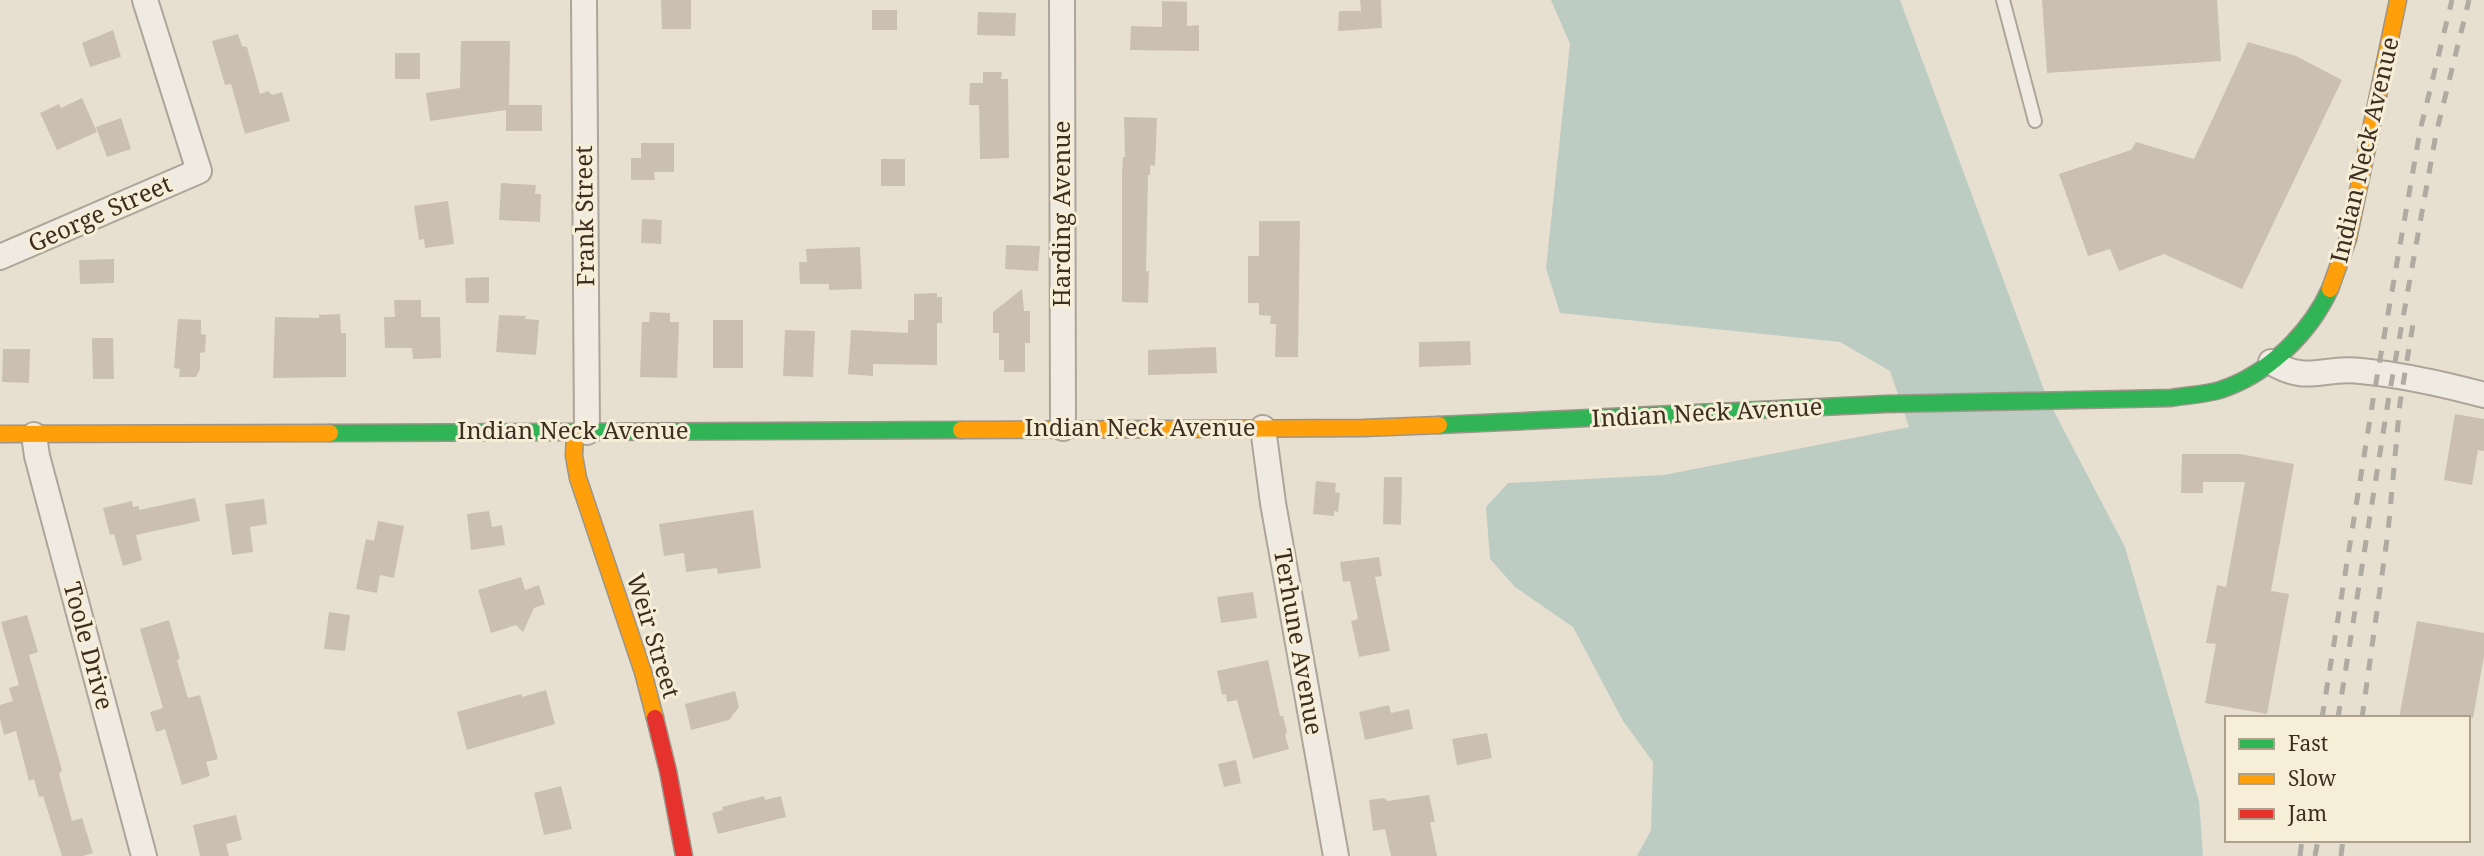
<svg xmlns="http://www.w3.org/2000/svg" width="2484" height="856" viewBox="0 0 2484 856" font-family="'Noto Serif',serif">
  <rect width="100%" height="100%" fill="#e7e0d1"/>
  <polygon fill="#bcccc2" points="1551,0 1900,0 2047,398 2125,547 2199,801 2203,856 1637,856 1651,830 1653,762 1623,721 1573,627 1515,587 1490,559 1486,507 1508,483 1664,475 1909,427 1890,371 1840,342 1560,313 1546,268 1570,44"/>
  <g fill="#cbbfb2">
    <polygon points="661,0 691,0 691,29 662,29"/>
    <polygon points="1360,0 1381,0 1382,28 1338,31 1339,11 1361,11"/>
    <polygon points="2042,0 2217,0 2221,61 2047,73"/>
    <polygon points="1162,1 1187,2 1187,26 1199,25 1199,51 1130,50 1131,26 1162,27"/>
    <rect x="872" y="10" width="25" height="20"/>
    <polygon points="978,12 1016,13 1015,36 977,35"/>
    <polygon points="113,30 121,57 90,67 82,43"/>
    <polygon points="238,34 242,46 247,47 260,94 268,91 272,95 282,92 290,121 245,134 231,84 225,85 212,41"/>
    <polygon points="461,41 510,41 509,105 542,105 542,131 506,131 506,110 430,121 426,93 460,88"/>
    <polygon points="2248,42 2296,56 2342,80 2242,289 2164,254 2119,271 2110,249 2088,256 2059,174 2131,150 2136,142 2194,159"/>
    <rect x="395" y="53" width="25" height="26"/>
    <polygon points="983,72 1002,72 1001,79 1008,79 1009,158 980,159 979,105 969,105 970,83 983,83"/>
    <polygon points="82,98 97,132 57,150 40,113 59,104 61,108"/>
    <polygon points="1124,117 1157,118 1155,166 1150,165 1150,175 1148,175 1146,271 1149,271 1148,303 1122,302 1122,174 1123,157 1125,157"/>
    <polygon points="121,118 131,149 107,157 96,127"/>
    <polygon points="641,143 674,143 674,172 654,172 655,180 631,180 631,158 641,158"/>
    <rect x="881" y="159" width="24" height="27"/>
    <polygon points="501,183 536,185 535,194 541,194 540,222 499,220"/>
    <polygon points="448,201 454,244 425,248 424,239 419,240 414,206"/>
    <polygon points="642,219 662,220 661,244 641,243"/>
    <polygon points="1259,221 1300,221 1298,357 1275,357 1276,324 1270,324 1271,316 1259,315 1259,303 1248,303 1248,256 1259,256"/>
    <polygon points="1006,245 1040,246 1038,271 1005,269"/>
    <polygon points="860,247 862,289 829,290 829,284 800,284 799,262 807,262 806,249"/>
    <polygon points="114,259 114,283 80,284 79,260"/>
    <polygon points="489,277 489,303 466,303 465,278"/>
    <polygon points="1022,289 1024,311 1030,311 1030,343 1025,343 1025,372 1004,372 1004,360 999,360 999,333 993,333 993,312"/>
    <polygon points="937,293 937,297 942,297 942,323 937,323 937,365 873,364 873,376 848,374 851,330 908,333 908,320 914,320 914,294"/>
    <polygon points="394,300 421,300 421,317 440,317 441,358 413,359 412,348 385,348 384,317 395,317"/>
    <polygon points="650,312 670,313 670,322 679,322 677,378 640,377 642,322 649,322"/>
    <polygon points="340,314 341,333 346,333 346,377 273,378 275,317 319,318 319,315"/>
    <polygon points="499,315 526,316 525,319 539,320 536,355 496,352"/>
    <polygon points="178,319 201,320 201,334 206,335 205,352 200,353 200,369 196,377 179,377 180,369 174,368"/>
    <rect x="713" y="320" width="30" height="48"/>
    <polygon points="785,330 815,331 813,377 783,376"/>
    <polygon points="92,338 113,338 114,379 93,379"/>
    <polygon points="1470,341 1471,365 1419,367 1419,342"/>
    <polygon points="1216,347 1217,373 1148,375 1148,350"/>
    <polygon points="3,349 30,349 29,383 2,382"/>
    <polygon points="2455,414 2484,419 2484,451 2478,450 2472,485 2444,480"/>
    <polygon points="2182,454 2240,454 2294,464 2271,591 2289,594 2267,714 2205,703 2216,644 2206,643 2217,585 2226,587 2245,482 2203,482 2203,493 2181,493"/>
    <polygon points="1384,477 1402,477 1401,525 1383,524"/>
    <polygon points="1316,481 1336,483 1335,492 1340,493 1338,512 1334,511 1334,516 1313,514"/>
    <polygon points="195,498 200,521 136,535 142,560 123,566 114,534 110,535 103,508 132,501 133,507 139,506 139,510"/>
    <polygon points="264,499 267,524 250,527 253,552 232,555 225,504"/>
    <polygon points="753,510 761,568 718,574 717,568 686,572 684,553 664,556 659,524"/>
    <polygon points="489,511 492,527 502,525 505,545 471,550 467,514"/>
    <polygon points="378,521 404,526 394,578 380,575 377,593 356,589 366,539 374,541"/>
    <polygon points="1379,557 1382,576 1375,577 1390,651 1359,657 1351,621 1358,619 1350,581 1343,582 1340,562"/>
    <polygon points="521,577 525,590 539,585 545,604 534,608 523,632 516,625 491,633 478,590"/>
    <polygon points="1253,592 1257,618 1221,623 1217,597"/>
    <polygon points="329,612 350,615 345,651 324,649"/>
    <polygon points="27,615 38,652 29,655 62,770 59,774 72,821 82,818 93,853 83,856 62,856 43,796 39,797 34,779 29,781 16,731 4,735 0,719 0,705 13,701 9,688 19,685 1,622"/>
    <polygon points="169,620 180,659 177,660 188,698 200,695 218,759 206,762 210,776 182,785 165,729 156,732 150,712 163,708 140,629"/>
    <polygon points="2417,621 2484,633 2484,656 2473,718 2399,718"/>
    <polygon points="1268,660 1280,716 1283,716 1287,732 1285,735 1289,749 1253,759 1237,700 1227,702 1226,694 1222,695 1217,671"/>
    <polygon points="546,690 555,724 467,750 457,712 521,694 522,697"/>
    <polygon points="735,691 739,707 729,720 691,730 685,704"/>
    <polygon points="1389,705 1391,713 1409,709 1413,729 1365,740 1359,712"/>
    <polygon points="1487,733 1492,758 1457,765 1452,739"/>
    <polygon points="1236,760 1241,783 1224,787 1218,764"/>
    <polygon points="561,786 572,829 544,835 534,793"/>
    <polygon points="1429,795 1435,822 1430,822 1437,856 1391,856 1385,829 1373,831 1369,800 1384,798 1388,801"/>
    <polygon points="764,796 765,800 781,796 786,817 718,834 712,813 723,810 722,807"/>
    <polygon points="236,815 242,840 226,844 229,856 200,856 193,825"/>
  </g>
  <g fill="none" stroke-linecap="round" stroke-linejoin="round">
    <g stroke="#ada599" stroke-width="16">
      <polyline id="lane" points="2003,0 2035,121"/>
    </g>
    <g stroke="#ada599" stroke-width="28">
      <g id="street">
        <polyline points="584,0 587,432"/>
        <polyline points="1062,0 1063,428"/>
        <polyline points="0,257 199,171 145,0"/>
        <path d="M2271 362C2309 385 2322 366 2361 371 2403 375 2443 384 2484 395"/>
        <polyline points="1263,428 1273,503 1336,856"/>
        <polyline points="34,435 37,456 144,856"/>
      </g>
    </g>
    <g stroke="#9c958a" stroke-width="19">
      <g id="fast">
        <path d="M1439 425 1885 404 2171 398C2187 395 2203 395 2220 390 2267 375 2310 333 2330 289"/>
        <polyline points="330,433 961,430"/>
      </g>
    </g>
    <g stroke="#9c958a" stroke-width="19">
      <g id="slow">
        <polyline points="2330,289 2348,239 2398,0"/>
        <polyline points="961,430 1363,428 1439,425"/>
        <polyline points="575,432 574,456 578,478 643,672 655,718"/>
        <polyline points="0,434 330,433"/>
      </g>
    </g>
    <g stroke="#9c958a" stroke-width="19">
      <polyline id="jam" points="655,718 668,771 684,856"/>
    </g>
    <use href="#lane" stroke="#efebe3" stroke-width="12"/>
    <use href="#street" stroke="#efebe3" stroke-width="24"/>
    <use href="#fast" stroke="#30b455" stroke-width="16"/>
    <use href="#slow" stroke="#ff9f0a" stroke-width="16"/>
    <use href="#jam" stroke="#e5322d" stroke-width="16"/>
    <g stroke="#afaaa2" stroke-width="5" stroke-dasharray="12 12" stroke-linecap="butt">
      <polyline points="2322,718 2374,394 2420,131 2452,0"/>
      <polyline points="2338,718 2389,396 2436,134 2469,0"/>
      <polyline points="2362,718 2388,532 2400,403 2414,318"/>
      <polyline points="2300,856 2302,840"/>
      <polyline points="2315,856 2318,840"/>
      <polyline points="2341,856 2343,840"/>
    </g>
  </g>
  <g text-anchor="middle" stroke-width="6" stroke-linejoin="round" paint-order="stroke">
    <g font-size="24" fill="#3d2e20" stroke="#f7eed8">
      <text transform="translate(2365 150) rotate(-77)" y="8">Indian Neck Avenue</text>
      <text transform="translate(100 214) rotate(-24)" y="8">George Street</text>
      <text transform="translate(1062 214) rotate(-90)" y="8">Harding Avenue</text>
      <text transform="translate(585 216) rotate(-91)" y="8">Frank Street</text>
      <text transform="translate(1707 413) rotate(-3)" y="8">Indian Neck Avenue</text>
      <text x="1140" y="436">Indian Neck Avenue</text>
      <text x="573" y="439">Indian Neck Avenue</text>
      <text transform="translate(653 636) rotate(73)" y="8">Weir Street</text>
      <text transform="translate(1298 642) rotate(80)" y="8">Terhune Avenue</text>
      <text transform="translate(88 646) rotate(75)" y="8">Toole Drive</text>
    </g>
  </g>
  <rect x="2225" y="716" width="245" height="126" fill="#f7eed8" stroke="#ada18e" stroke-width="2"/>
  <rect x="2239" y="739" width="35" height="10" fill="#30b455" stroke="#ada18e" stroke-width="2"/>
  <text x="2288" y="751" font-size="21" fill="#3d2e20">Fast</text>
  <rect x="2239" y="774" width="35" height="10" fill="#ff9f0a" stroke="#ada18e" stroke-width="2"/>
  <text x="2288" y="786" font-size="21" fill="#3d2e20">Slow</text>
  <rect x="2239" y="809" width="35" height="10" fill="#e5322d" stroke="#ada18e" stroke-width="2"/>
  <text x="2288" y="821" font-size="21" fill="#3d2e20">Jam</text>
</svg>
